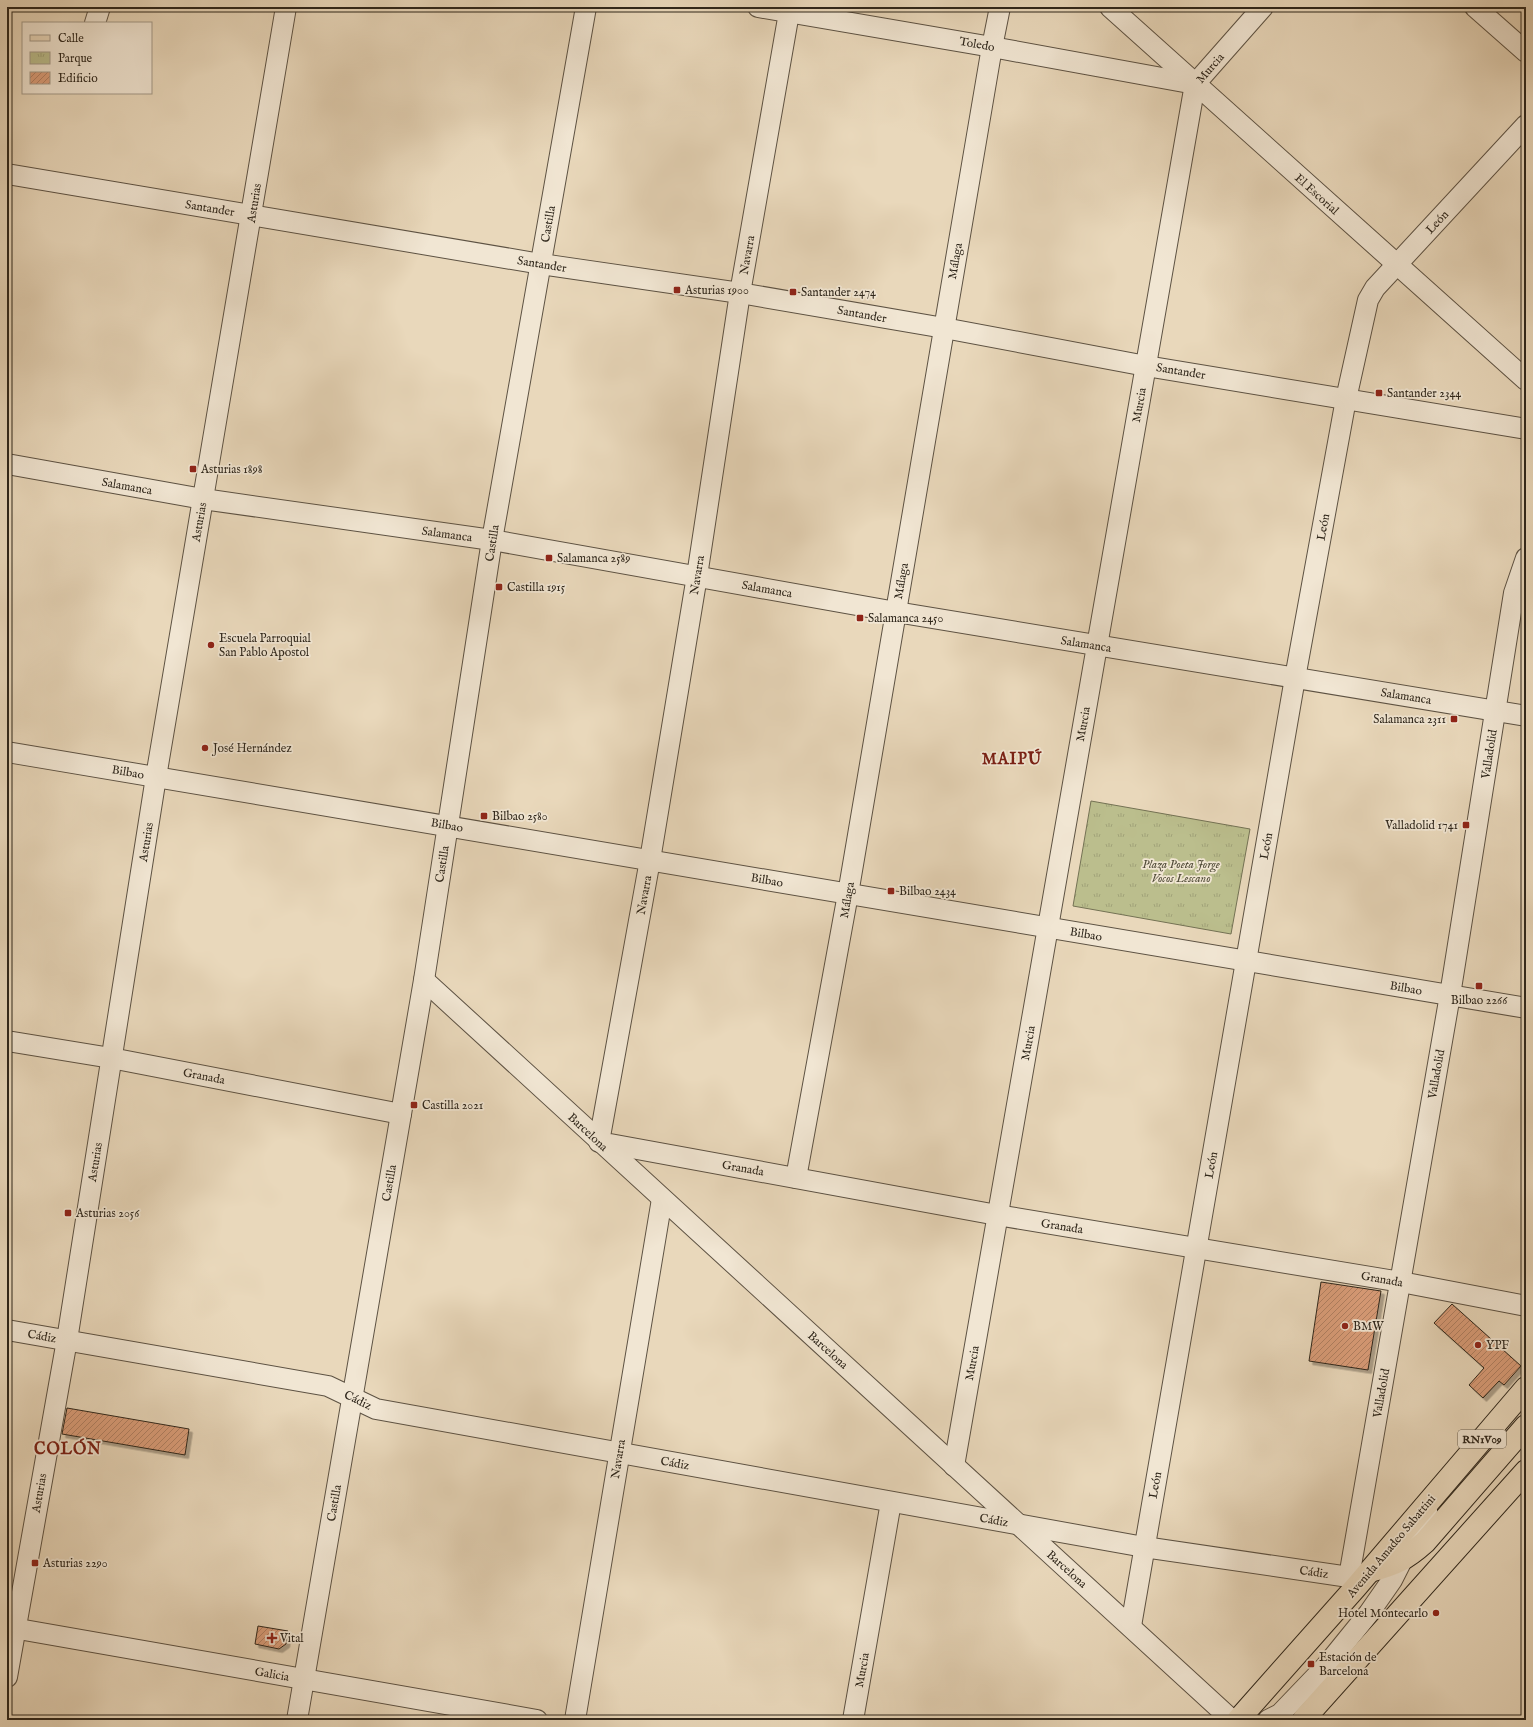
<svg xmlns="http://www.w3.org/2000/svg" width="1533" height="1727" viewBox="0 0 1533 1727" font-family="'IM FELL English',serif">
  <defs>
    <pattern id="park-tufts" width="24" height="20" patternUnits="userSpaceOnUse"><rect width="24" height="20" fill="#bbbe8d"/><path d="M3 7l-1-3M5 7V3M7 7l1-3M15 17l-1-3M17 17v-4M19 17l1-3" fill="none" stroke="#a1a379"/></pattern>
    <pattern id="building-hatch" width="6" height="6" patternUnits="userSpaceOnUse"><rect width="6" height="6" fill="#db9e7a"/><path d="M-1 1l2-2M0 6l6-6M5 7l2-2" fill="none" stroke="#b28163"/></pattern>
    <filter id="shadow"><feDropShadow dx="3.5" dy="3.5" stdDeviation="0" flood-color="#0004"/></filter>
  </defs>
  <rect width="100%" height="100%" fill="#e9d8bb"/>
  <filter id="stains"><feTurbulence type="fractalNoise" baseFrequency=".005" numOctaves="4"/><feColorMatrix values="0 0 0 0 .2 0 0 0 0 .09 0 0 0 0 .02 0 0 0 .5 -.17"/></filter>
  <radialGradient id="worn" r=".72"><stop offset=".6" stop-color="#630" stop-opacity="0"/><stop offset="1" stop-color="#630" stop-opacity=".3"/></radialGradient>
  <polygon fill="url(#park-tufts)" stroke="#747254" points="1091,801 1250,829 1231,934 1073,906"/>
  <g fill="url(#building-hatch)" stroke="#2e261b" filter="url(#shadow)">
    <polygon points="1321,1282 1381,1291 1368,1370 1309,1361"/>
    <polygon points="1452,1304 1521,1366 1504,1385 1499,1381 1483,1398 1469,1385 1484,1368 1434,1323"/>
    <polygon points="67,1408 189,1429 185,1455 62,1434"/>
    <polygon points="258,1626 288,1631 286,1644 279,1649 255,1644"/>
  </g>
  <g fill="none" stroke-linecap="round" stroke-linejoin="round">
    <g stroke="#5d5243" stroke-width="22">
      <g id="minor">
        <polyline points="758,7 992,47 1195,84"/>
        <polyline points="790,7 740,293 697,576 650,860 599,1142 997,1215 1401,1282 1526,1306"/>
        <polyline points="1110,7 1526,380"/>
        <polyline points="1475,7 1526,52"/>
        <polyline points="95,23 100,7"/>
        <polyline points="7,174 541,264 740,293 944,328 1146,366 1526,429"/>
        <polyline points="7,464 203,499 492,540 896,612 1526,716"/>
        <polyline points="7,752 1526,1008"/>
        <polyline points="424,980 1232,1720"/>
        <polyline points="7,1041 111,1058 401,1114"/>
        <polyline points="796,1178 848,894 992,47 1000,7"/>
        <polyline points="7,1330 328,1386 376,1409 1144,1547 1349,1577"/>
        <polyline points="954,1466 1195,84 1263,7"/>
        <polyline points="1356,1587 1349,1577 1450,995 1514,593 1526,558"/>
        <polyline points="1131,1626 1295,678 1346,399 1368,300 1375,288 1526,125"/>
        <polyline points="7,1627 537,1720"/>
        <polyline points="7,1677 67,1340 156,777 286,7"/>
        <polyline points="297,1720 424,980 492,540 586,7"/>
        <polyline points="575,1720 662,1199"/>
        <polyline points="853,1720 891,1502"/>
        <polyline points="1268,1720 1280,1714 1326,1666 1369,1613 1392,1580 1427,1511"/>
      </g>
    </g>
    <g stroke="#2e261b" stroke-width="24">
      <g id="major">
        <path d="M1370 1571C1395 1564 1405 1560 1425 1542L1526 1426"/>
        <polyline points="1238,1720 1356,1587 1526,1388"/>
        <polyline points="1303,1720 1526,1471"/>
      </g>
    </g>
    <use href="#minor" stroke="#f1e6d3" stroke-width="20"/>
    <use href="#major" stroke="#e9d8bb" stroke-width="22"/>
  </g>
  <g fill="#8f2418" stroke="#f1e6d3" stroke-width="1.5">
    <rect x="673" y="286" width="8" height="8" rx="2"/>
    <rect x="789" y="288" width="8" height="8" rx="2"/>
    <rect x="1375" y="389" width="8" height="8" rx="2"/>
    <rect x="189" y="465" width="8" height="8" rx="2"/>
    <rect x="545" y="554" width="8" height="8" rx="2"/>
    <rect x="495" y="583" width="8" height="8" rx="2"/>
    <rect x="856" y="614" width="8" height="8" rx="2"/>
    <circle cx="211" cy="645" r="4"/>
    <rect x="1450" y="715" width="8" height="8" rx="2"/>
    <circle cx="205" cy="748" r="4"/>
    <rect x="480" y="812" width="8" height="8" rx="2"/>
    <rect x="1462" y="821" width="8" height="8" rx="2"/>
    <rect x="887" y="887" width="8" height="8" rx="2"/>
    <rect x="1475" y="982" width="8" height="8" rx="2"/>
    <rect x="410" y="1101" width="8" height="8" rx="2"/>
    <rect x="64" y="1209" width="8" height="8" rx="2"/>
    <circle cx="1345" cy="1326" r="4"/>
    <circle cx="1478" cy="1345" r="4"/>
    <rect x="31" y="1559" width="8" height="8" rx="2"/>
    <circle cx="1436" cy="1613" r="4"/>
    <path d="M270 1632h4v4h4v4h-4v4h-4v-4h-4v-4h4z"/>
    <rect x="1307" y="1660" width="8" height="8" rx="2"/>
  </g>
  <g text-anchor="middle" stroke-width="3.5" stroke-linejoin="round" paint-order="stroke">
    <rect fill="#f1e6d3" stroke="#686052" stroke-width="1" x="1458" y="1430" width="48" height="18" rx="3"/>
    <g font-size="11" font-weight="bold" fill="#2e261b">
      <text x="1482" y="1443">RN1V09</text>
    </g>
    <g font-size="12" fill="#2e261b" stroke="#f1e6d3">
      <text transform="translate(977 44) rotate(10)" y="4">Toledo</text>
      <text transform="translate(1210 68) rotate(-49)" y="4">Murcia</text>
      <text transform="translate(1317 194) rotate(42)" y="4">El Escorial</text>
      <text transform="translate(254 203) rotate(-81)" y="4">Asturias</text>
      <text transform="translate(210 208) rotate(9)" y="4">Santander</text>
      <text transform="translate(1437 222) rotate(-47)" y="4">León</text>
      <text transform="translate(548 224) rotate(-80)" y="4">Castilla</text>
      <text transform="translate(747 255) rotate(-80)" y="4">Navarra</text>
      <text transform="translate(955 261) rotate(-80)" y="4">Málaga</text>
      <text transform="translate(542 264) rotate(9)" y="4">Santander</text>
      <text transform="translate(862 314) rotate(10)" y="4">Santander</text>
      <text transform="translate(1181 371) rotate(9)" y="4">Santander</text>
      <text transform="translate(1139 405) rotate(-80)" y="4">Murcia</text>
      <text transform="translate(127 486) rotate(10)" y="4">Salamanca</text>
      <text transform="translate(199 522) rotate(-80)" y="4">Asturias</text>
      <text transform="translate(1323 527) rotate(-80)" y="4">León</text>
      <text transform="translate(447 534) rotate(8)" y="4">Salamanca</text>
      <text transform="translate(492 543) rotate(-81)" y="4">Castilla</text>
      <text transform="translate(697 575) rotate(-81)" y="4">Navarra</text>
      <text transform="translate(901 581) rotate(-80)" y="4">Málaga</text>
      <text transform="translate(767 589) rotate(10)" y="4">Salamanca</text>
      <text transform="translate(1086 644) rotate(9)" y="4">Salamanca</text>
      <text transform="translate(1406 696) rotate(9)" y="4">Salamanca</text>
      <text transform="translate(1083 724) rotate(-80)" y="4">Murcia</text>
      <text transform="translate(1489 754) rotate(-81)" y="4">Valladolid</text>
      <text transform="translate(128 772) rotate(10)" y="4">Bilbao</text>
      <text transform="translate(447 825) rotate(10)" y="4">Bilbao</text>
      <text transform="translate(146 842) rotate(-81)" y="4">Asturias</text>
      <text transform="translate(1266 846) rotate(-80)" y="4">León</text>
      <text transform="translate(442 864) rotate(-81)" y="4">Castilla</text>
      <text transform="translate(767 880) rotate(10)" y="4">Bilbao</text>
      <text transform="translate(644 895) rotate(-80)" y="4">Navarra</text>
      <text transform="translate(847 900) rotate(-80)" y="4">Málaga</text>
      <text transform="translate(1086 934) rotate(10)" y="4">Bilbao</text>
      <text transform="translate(1406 988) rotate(10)" y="4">Bilbao</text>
      <text transform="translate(1028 1043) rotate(-80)" y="4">Murcia</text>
      <text transform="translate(1436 1074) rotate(-80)" y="4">Valladolid</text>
      <text transform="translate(204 1076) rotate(11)" y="4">Granada</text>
      <text transform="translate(588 1132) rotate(43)" y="4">Barcelona</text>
      <text transform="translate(95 1162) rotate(-81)" y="4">Asturias</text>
      <text transform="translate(1211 1165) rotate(-80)" y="4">León</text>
      <text transform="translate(743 1168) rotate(10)" y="4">Granada</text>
      <text transform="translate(389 1183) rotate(-80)" y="4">Castilla</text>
      <text transform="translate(1062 1226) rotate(9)" y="4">Granada</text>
      <text transform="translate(1382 1279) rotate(10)" y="4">Granada</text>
      <text transform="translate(42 1336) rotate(10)" y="4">Cádiz</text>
      <text transform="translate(828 1350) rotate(42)" y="4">Barcelona</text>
      <text transform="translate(972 1363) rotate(-80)" y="4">Murcia</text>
      <text transform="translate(1381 1393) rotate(-80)" y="4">Valladolid</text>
      <text transform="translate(358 1400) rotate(26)" y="4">Cádiz</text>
      <text transform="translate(618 1459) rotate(-81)" y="4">Navarra</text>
      <text transform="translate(675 1463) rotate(10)" y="4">Cádiz</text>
      <text transform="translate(1155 1485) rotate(-80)" y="4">León</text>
      <text transform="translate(39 1493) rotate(-80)" y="4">Asturias</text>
      <text transform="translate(334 1503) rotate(-80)" y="4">Castilla</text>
      <text transform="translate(994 1520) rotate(10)" y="4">Cádiz</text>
      <text transform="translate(1391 1546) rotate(-50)" y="4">Avenida Amadeo Sabattini</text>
      <text transform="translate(1067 1569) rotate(42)" y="4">Barcelona</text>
      <text transform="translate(1314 1572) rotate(8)" y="4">Cádiz</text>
      <text transform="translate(862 1670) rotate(-80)" y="4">Murcia</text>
      <text transform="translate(272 1674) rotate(10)" y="4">Galicia</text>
    </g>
    <g font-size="12" fill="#2e261b" stroke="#f1e6d3" text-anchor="start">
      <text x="685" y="294">Asturias 1900</text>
      <text x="801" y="296">Santander 2474</text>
      <text x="1387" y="397">Santander 2344</text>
      <text x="201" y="473">Asturias 1898</text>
      <text x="557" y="562">Salamanca 2589</text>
      <text x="507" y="591">Castilla 1915</text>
      <text x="868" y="622">Salamanca 2450</text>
      <text x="219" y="642">Escuela Parroquial<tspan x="219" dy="14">San Pablo Apostol</tspan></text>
      <text x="1446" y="723" text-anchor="end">Salamanca 2311</text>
      <text x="213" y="752">José Hernández</text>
      <text x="492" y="820">Bilbao 2580</text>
      <text x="1458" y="829" text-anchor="end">Valladolid 1741</text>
      <text x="899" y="895">Bilbao 2434</text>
      <text x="1479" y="1004" text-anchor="middle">Bilbao 2266</text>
      <text x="422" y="1109">Castilla 2021</text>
      <text x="76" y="1217">Asturias 2056</text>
      <text x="1353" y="1330">BMW</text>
      <text x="1486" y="1349">YPF</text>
      <text x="43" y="1567">Asturias 2290</text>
      <text x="1428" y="1617" text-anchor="end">Hotel Montecarlo</text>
      <text x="280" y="1642">Vital</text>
      <text x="1319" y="1661">Estación de<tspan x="1319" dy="14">Barcelona</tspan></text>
    </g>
    <g font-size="12" font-style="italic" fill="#514c38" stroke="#f1e6d3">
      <text x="1181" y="868">Plaza Poeta Jorge<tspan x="1181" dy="14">Vocos Lescano</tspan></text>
    </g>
    <g font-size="16" font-weight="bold" letter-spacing="1" fill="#7a1f14" stroke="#f1e6d3">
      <text x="1012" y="764">MAIPÚ</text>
      <text x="68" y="1454">COLÓN</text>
    </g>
  </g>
  <rect width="1533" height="1727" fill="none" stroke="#e9d8bb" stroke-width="24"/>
  <rect x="8" y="8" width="1517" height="1711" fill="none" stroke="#2e261b" stroke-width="2"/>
  <rect x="12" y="12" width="1509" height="1703" fill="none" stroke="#2e261b"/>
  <rect x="22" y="22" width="130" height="72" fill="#f1e6d3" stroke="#a39989"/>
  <rect x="30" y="35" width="20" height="6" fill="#e9d8bb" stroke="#a39989"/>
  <text x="58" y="42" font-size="12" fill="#2e261b">Calle</text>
  <rect x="30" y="52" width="20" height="12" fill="url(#park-tufts)" stroke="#a39989"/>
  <text x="58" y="62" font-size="12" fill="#2e261b">Parque</text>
  <rect x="30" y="72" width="20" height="12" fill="url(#building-hatch)" stroke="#a39989"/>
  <text x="58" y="82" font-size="12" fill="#2e261b">Edificio</text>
  <rect width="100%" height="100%" filter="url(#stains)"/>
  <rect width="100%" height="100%" fill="url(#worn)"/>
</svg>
